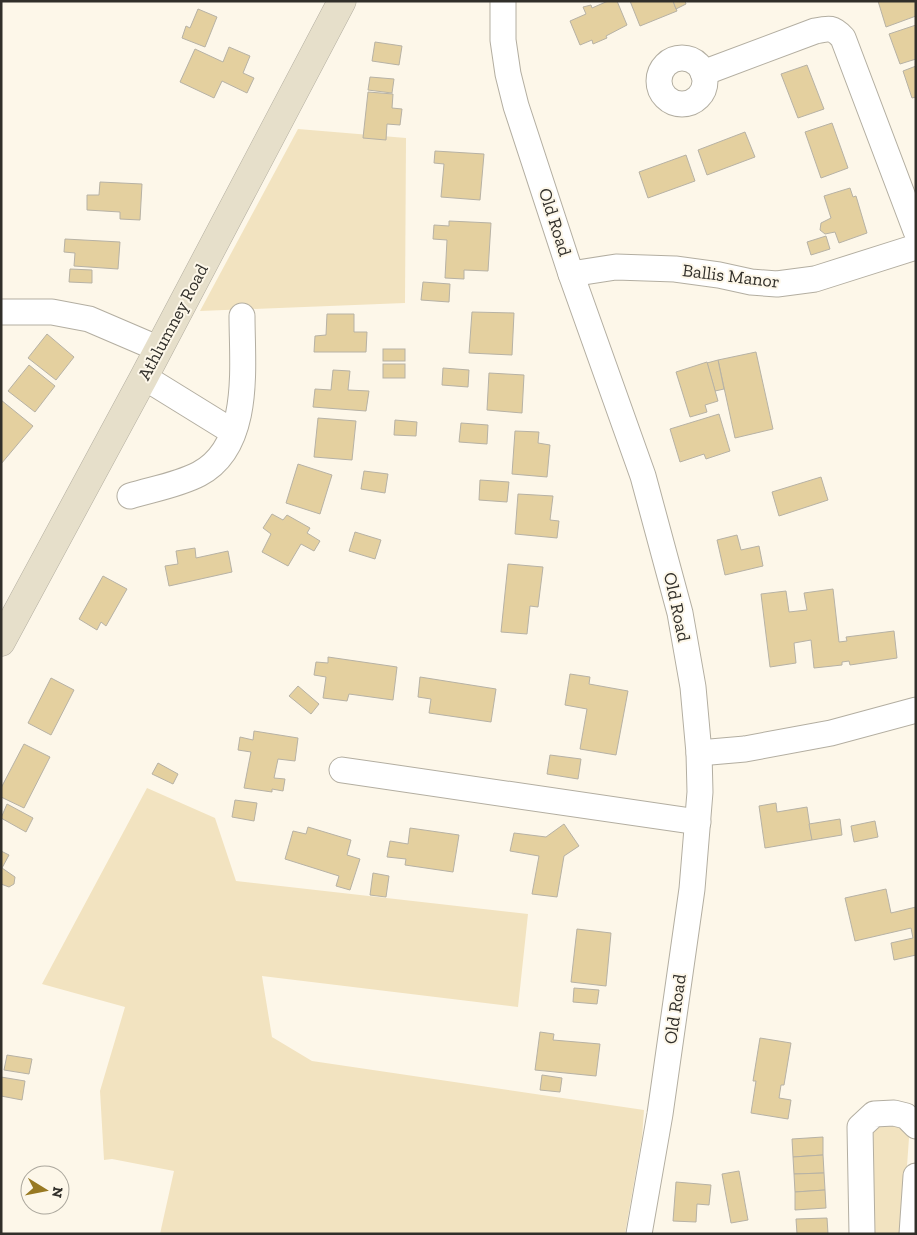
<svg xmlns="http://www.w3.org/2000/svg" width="917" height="1235" viewBox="0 0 917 1235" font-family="'Zilla Slab',serif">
  <rect width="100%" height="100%" fill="#fdf7e9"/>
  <g fill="#f2e3c0">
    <polygon points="298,129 406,138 405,303 200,311"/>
    <polygon points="147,788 215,818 236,881 528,914 518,1007 262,976 272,1037 312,1061 644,1110 642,1137 625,1234 160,1234 174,1171 112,1159 104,1160 100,1091 125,1007 42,984"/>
    <path d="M888 1122 904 1128 909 1138 907 1166 905 1234H875L872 1135C874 1126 880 1125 888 1122Z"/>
  </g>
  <g fill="#e4d09f" stroke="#b7b2a5">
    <polygon points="608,1 617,1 627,25 606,36 607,38 593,44 592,40 580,45 570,21 586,14 583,7 591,5 592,8"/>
    <polygon points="630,1 673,1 677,11 640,26"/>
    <polygon points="673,1 685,1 686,4 676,9"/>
    <polygon points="878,1 916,1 916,16 886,27"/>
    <polygon points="198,9 217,17 205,47 182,38 186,26 190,28"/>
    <polygon points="916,25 916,59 900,64 889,34"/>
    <polygon points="375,42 402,46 399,65 372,61"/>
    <polygon points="229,47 250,56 243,73 254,78 247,93 222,81 214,98 180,82 195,49 223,62"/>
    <polygon points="807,65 824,109 798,118 781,74"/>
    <polygon points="916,66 916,97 912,98 903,71"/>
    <polygon points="370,77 394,79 392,93 368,90"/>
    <polygon points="368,92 393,94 392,108 402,109 400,125 387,124 386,140 363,138"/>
    <polygon points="832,123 848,168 821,178 805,132"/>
    <polygon points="745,132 755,157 707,175 698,150"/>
    <polygon points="435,151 484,154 480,200 441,197 444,164 434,163"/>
    <polygon points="686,155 695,181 648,198 639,172"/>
    <polygon points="100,182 142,184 140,220 120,219 120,212 87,210 87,195 99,195"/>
    <polygon points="850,188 853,197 856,196 867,233 839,243 835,232 825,234 820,230 821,223 831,218 824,196"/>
    <polygon points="449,221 491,223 488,271 464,270 464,279 445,278 447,240 433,239 434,225 449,226"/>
    <polygon points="826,236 830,249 811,255 807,242"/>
    <polygon points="65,239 120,242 118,269 74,266 75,253 64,252"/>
    <polygon points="70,269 92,270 92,283 69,282"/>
    <polygon points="423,282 450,284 449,302 421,300"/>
    <polygon points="472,312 514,313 512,355 469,353"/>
    <polygon points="327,314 354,314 354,332 367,332 366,352 314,352 315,336 326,335"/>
    <polygon points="47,334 74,357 56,380 28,358"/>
    <rect x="383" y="349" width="22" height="12"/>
    <polygon points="756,352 773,429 735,438 718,360"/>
    <polygon points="718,360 724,389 715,391 707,363"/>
    <polygon points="707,362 718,401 705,405 707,412 690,417 676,372"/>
    <rect x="383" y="364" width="22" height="14"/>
    <polygon points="29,365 55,386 35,412 8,391"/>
    <polygon points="443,368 469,370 468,387 442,385"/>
    <polygon points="333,370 350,371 348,390 369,391 366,411 313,407 315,389 331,390"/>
    <polygon points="489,373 524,375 522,413 487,410"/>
    <polygon points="1,400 33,426 1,464"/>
    <polygon points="719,414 730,451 706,459 704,454 680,462 670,429"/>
    <polygon points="318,418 356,421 352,460 314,457"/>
    <polygon points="395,420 417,422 416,436 394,435"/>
    <polygon points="461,423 488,425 487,444 459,442"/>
    <polygon points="515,431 539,432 538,443 550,445 547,477 512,474"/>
    <polygon points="298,464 332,475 320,514 286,503"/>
    <polygon points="364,471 388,474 385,493 361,489"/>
    <polygon points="821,477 828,500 779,516 772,492"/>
    <polygon points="480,480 509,482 507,502 479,500"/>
    <polygon points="518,494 553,496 550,520 559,521 557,538 515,534"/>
    <polygon points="272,514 283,520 287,515 310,528 307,533 320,541 314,551 301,544 288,566 262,552 271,534 263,528"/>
    <polygon points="355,532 381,540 375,559 349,551"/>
    <polygon points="737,535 741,550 759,546 763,566 725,575 717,540"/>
    <polygon points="195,548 196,558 228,551 232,572 169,586 165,566 178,564 176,551"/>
    <polygon points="508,564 543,567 538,607 530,606 527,634 501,632"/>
    <polygon points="103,576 127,589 106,626 101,622 97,630 79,619"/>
    <polygon points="833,589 839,642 847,641 846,637 894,631 897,658 850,665 849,661 842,662 842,665 814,668 811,640 794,643 796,663 770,667 761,594 786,591 789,612 807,610 804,593"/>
    <polygon points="328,657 397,667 393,700 349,694 347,701 323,698 326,677 314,675 316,662 328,663"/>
    <polygon points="570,674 590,677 589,684 628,691 616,755 580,749 587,709 565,705"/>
    <polygon points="420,677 496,689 491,722 429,713 431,699 418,697"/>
    <polygon points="51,678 74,690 51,735 28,723"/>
    <polygon points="298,686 319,704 311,714 289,696"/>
    <polygon points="254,731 298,738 295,761 278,759 274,778 285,779 283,791 272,789 272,792 244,788 251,752 238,750 240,737 253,740"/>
    <polygon points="24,744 50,757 24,808 1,797 1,788"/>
    <polygon points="550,755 581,759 578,779 547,774"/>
    <polygon points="158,763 178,774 173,784 152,774"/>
    <polygon points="235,800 257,803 254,821 232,817"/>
    <polygon points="776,803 777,812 807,807 812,840 765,848 759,806"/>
    <polygon points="7,804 33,818 26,832 1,818"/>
    <polygon points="840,819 842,835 812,840 809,824"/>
    <polygon points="875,821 878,837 854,842 851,826"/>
    <polygon points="564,824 579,846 564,856 557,897 532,894 539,856 510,851 514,833 546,837"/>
    <polygon points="308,827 351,840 347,855 360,859 350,890 336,886 339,876 285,859 293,831 306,834"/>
    <polygon points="410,828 459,835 453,872 405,865 406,859 387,857 390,841 408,844"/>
    <polygon points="1,851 9,855 2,868 15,877 14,884 9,887 1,884"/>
    <polygon points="373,873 389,876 386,897 370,895"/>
    <polygon points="886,889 891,913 916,907 916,955 894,960 891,943 913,938 911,928 855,941 845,898"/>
    <polygon points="577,929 611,933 606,986 571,982"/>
    <polygon points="574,988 599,990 597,1004 573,1002"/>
    <polygon points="540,1032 554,1034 553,1040 600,1044 596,1076 535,1070"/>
    <polygon points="760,1038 791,1043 784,1085 781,1085 779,1098 791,1100 788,1119 751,1113 756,1081 753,1081"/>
    <polygon points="7,1055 32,1059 29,1074 4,1070"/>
    <polygon points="542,1075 562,1078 560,1092 540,1090"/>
    <polygon points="1,1077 25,1081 22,1100 1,1096"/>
    <polygon points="823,1137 823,1155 793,1157 792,1139"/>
    <polygon points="823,1155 824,1173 794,1174 793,1157"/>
    <polygon points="739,1171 748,1220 731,1223 722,1174"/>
    <polygon points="824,1173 825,1190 795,1192 794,1174"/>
    <polygon points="676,1182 711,1185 709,1205 697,1204 696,1222 673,1221"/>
    <polygon points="825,1190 826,1208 795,1210 795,1192"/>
    <polygon points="827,1218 828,1234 797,1234 796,1219"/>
  </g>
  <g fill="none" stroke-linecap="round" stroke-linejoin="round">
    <g stroke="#b3aea1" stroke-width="27">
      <g id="minor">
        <polyline points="503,1 503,40 508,74 516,106 571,274 643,476 680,613 693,687 699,753 700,792 692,889 660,1114 639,1234"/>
        <circle cx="682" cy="81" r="23"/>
        <path d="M703 73 815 31C829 28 833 27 843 38L916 231"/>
        <polyline points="571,274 616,267 675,269 719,275 751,282 777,284 815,279 916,247"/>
        <polyline points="1,312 52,312 89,319 159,349"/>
        <polyline points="144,377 233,432"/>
        <path d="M130 496C153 489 178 485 199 474 252 446 242 366 242 316"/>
        <polyline points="699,753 745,749 831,733 916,710"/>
        <polyline points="342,770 698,822"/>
        <polyline points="862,1234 860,1127 874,1114 894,1113 906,1116 916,1126"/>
        <polyline points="912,1234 916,1176"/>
      </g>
    </g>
    <g stroke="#b3aea1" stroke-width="29">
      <polyline id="secondary" points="1,642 144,377 342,1"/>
    </g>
    <use href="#minor" stroke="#fff" stroke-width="25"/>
    <use href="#secondary" stroke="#e6dfca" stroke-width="28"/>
  </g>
  <g text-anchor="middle" stroke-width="4" stroke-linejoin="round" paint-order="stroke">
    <g font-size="18" fill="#312f2a" stroke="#fdf7e9">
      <text transform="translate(555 222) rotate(72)" y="6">Old Road</text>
      <text transform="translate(731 276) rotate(7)" y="6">Ballis Manor</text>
      <text transform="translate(173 322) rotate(-62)" y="6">Athlumney Road</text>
      <text transform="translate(677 607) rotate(78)" y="6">Old Road</text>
      <text transform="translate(675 1009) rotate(-82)" y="6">Old Road</text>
    </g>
  </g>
  <rect width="917" height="1235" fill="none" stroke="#312f2a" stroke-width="5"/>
  <g transform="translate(45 1190) rotate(100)"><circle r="24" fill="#fdf7e9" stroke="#aba79d"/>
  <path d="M0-4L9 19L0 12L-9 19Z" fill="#987922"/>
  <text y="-8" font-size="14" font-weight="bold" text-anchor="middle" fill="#312f2a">N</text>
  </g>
</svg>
